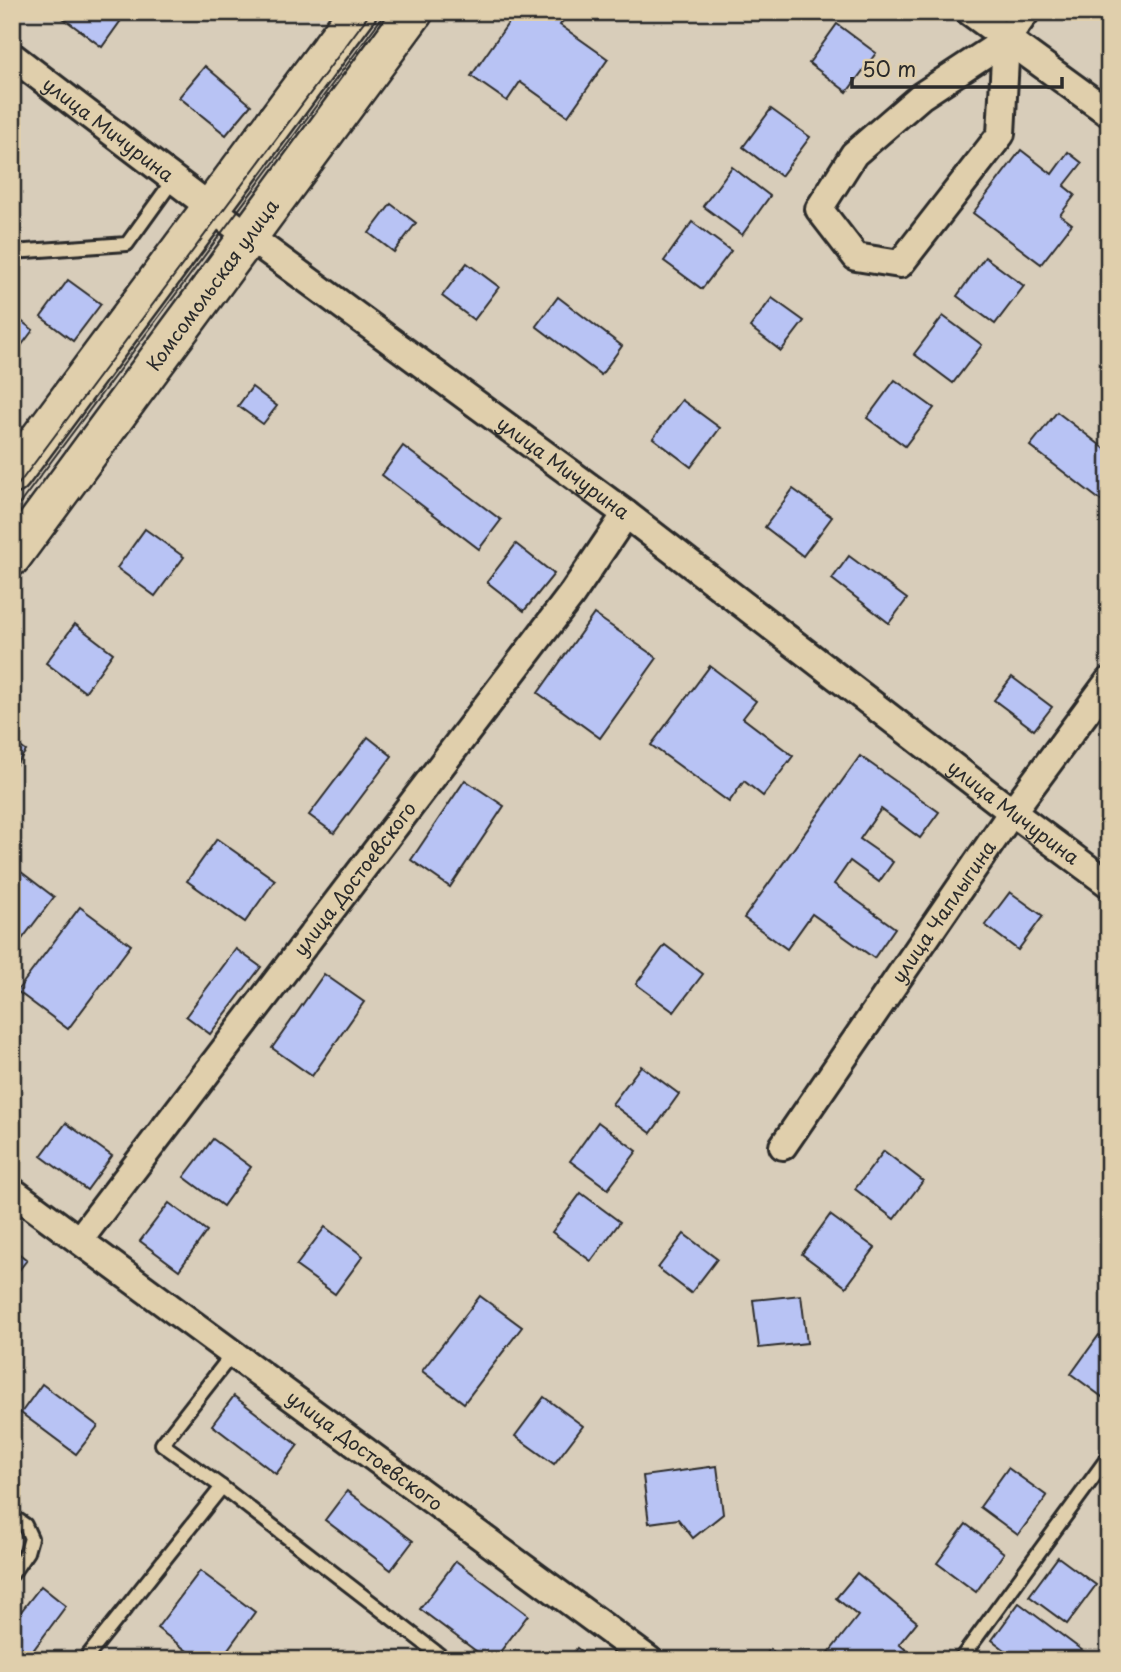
<svg xmlns="http://www.w3.org/2000/svg" width="1121" height="1672" viewBox="0 0 1121 1672" font-family="'Playpen Sans',sans-serif">
  <rect width="100%" height="100%" fill="#d8cdba"/>
  <filter id="ink" filterUnits="userSpaceOnUse"><feTurbulence type="fractalNoise" baseFrequency=".0143" numOctaves="2"/><feDisplacementMap in="SourceGraphic" scale="14" xChannelSelector="R" yChannelSelector="G"/><feConvolveMatrix kernelMatrix="1 2 1 2 8 2 1 2 1" color-interpolation-filters="sRGB"/></filter>
  <g filter="url(#ink)">
    <g fill="#b8c3f4" stroke="#2b2b2b" stroke-width="2">
      <polygon points="67,12 127,12 102,47 63,18"/>
      <polygon points="516,12 569,12 560,25 608,59 568,116 520,82 507,101 471,76"/>
      <polygon points="837,24 876,53 847,92 809,63"/>
      <polygon points="205,66 251,105 226,135 179,97"/>
      <polygon points="771,109 810,137 781,176 743,147"/>
      <polygon points="1021,150 1052,174 1068,152 1082,163 1064,186 1075,195 1060,215 1072,224 1041,264 973,213"/>
      <polygon points="732,167 770,196 742,235 703,206"/>
      <polygon points="391,204 416,223 394,252 369,233"/>
      <polygon points="692,222 731,251 702,289 664,261"/>
      <polygon points="985,257 1024,286 995,324 957,296"/>
      <polygon points="1109,262 1109,281 1100,274"/>
      <polygon points="467,263 499,287 474,320 442,296"/>
      <polygon points="68,280 101,304 73,341 41,317"/>
      <polygon points="558,297 622,346 601,375 536,326"/>
      <polygon points="772,298 804,321 781,351 750,327"/>
      <polygon points="12,314 33,330 12,358"/>
      <polygon points="943,316 982,345 953,383 914,354"/>
      <polygon points="895,380 934,408 905,446 867,418"/>
      <polygon points="252,387 277,406 263,424 238,406"/>
      <polygon points="682,400 720,428 691,467 653,438"/>
      <polygon points="1057,412 1109,452 1109,507 1030,446"/>
      <polygon points="403,446 501,520 479,549 382,475"/>
      <polygon points="793,489 832,517 803,556 765,527"/>
      <polygon points="145,529 184,557 155,596 117,568"/>
      <polygon points="516,544 554,574 524,611 487,582"/>
      <polygon points="849,556 907,599 889,623 832,579"/>
      <polygon points="594,614 657,658 600,738 538,693"/>
      <polygon points="75,624 113,653 85,692 46,663"/>
      <polygon points="710,666 756,701 743,718 793,756 763,796 744,781 729,802 651,745"/>
      <polygon points="1012,677 1052,707 1034,730 994,700"/>
      <polygon points="368,737 392,756 334,833 309,815"/>
      <polygon points="12,741 26,751 12,770"/>
      <polygon points="860,756 939,812 920,838 881,809 860,839 893,862 879,882 850,861 834,884 895,928 874,958 812,914 787,949 744,918"/>
      <polygon points="465,780 504,806 450,887 411,860"/>
      <polygon points="217,839 275,880 245,922 187,881"/>
      <polygon points="12,865 54,897 16,947 12,944"/>
      <polygon points="1010,892 1043,916 1018,950 985,925"/>
      <polygon points="80,907 131,945 68,1029 17,991"/>
      <polygon points="665,945 703,974 674,1012 636,984"/>
      <polygon points="236,949 261,967 210,1034 186,1016"/>
      <polygon points="324,974 364,1002 312,1076 272,1048"/>
      <polygon points="641,1066 679,1094 651,1133 612,1104"/>
      <polygon points="598,1122 637,1151 608,1189 570,1161"/>
      <polygon points="66,1123 112,1156 87,1190 41,1156"/>
      <polygon points="213,1139 251,1167 223,1206 184,1177"/>
      <polygon points="884,1151 923,1181 894,1219 855,1189"/>
      <polygon points="581,1193 620,1222 591,1261 552,1232"/>
      <polygon points="169,1203 207,1231 179,1270 140,1241"/>
      <polygon points="830,1215 875,1248 846,1287 802,1254"/>
      <polygon points="325,1227 363,1256 335,1294 296,1266"/>
      <polygon points="684,1234 717,1259 691,1293 658,1268"/>
      <polygon points="12,1248 27,1260 12,1279"/>
      <polygon points="801,1295 807,1343 759,1348 753,1300"/>
      <polygon points="480,1296 522,1327 464,1403 422,1371"/>
      <polygon points="1099,1335 1109,1342 1109,1402 1071,1374"/>
      <polygon points="42,1384 98,1426 76,1454 21,1413"/>
      <polygon points="234,1396 298,1445 276,1474 212,1425"/>
      <polygon points="544,1397 583,1426 554,1464 515,1436"/>
      <polygon points="717,1466 723,1514 693,1538 678,1519 649,1523 643,1476"/>
      <polygon points="1008,1468 1047,1496 1018,1535 980,1507"/>
      <polygon points="347,1491 413,1541 391,1570 325,1520"/>
      <polygon points="966,1524 1004,1553 976,1592 937,1563"/>
      <polygon points="1058,1557 1096,1585 1067,1624 1029,1596"/>
      <polygon points="456,1561 528,1615 494,1660 488,1660 420,1609"/>
      <polygon points="200,1571 255,1612 220,1660 199,1660 157,1628"/>
      <polygon points="857,1573 917,1622 899,1644 918,1660 823,1660 858,1616 836,1598"/>
      <polygon points="41,1586 66,1606 26,1660 12,1660 12,1623"/>
      <polygon points="1019,1603 1095,1660 1018,1660 992,1640"/>
      <polygon points="577,1648 593,1660 568,1660"/>
      <polygon points="770,1649 784,1660 762,1660"/>
    </g>
    <g fill="none" stroke-linecap="round" stroke-linejoin="round">
      <g stroke="#2b2b2b" stroke-width="18">
        <g id="lane">
          <polyline points="12,252 127,244 173,180"/>
          <polyline points="222,1487 162,1444 233,1353"/>
          <polyline points="12,1516 25,1525 31,1538 27,1552 12,1574"/>
          <polyline points="89,1660 86,1658 222,1487 446,1660"/>
          <polyline points="960,1660 1109,1456"/>
        </g>
      </g>
      <g stroke="#2b2b2b" stroke-width="32">
        <g id="street">
          <polyline points="970,12 1109,113"/>
          <polyline points="1006,40 1001,134 900,264 856,257 819,209 854,154 921,96 1006,40 1026,12"/>
          <path id="s1" d="M12 56 248 236 626 514 1012 812 1109 884"/>
          <path id="s2" d="M783 1146 1012 812 1109 681"/>
          <path id="s3" d="M12 1191 649 1660"/>
          <path id="s4" d="M80 1239 572 594 626 514"/>
        </g>
      </g>
      <g stroke="#2b2b2b" stroke-width="42">
        <g id="secondary">
          <polyline points="12,475 357,12"/>
          <path id="s5" d="M12 557 414 12"/>
        </g>
      </g>
      <use href="#lane" stroke="#e0cfac" stroke-width="12"/>
      <use href="#street" stroke="#e0cfac" stroke-width="26"/>
      <use href="#secondary" stroke="#e0cfac" stroke-width="37"/>
      <g stroke="#2b2b2b" stroke-width="2">
        <polyline points="12,493 371,12"/>
        <polyline points="12,514 386,12"/>
      </g>
    </g>
  </g>
  <g text-anchor="middle" stroke-width="5" stroke-linejoin="round" paint-order="stroke">
    <g font-size="19" fill="#2b2b2b" stroke="#e0cfac">
      <text dy="7" stroke="none"><textPath href="#s1" startOffset="121">улица Мичурина</textPath></text>
      <text dy="7" stroke="none"><textPath href="#s5" startOffset="338">Комсомольская улица</textPath></text>
      <text dy="7" stroke="none"><textPath href="#s1" startOffset="688">улица Мичурина</textPath></text>
      <text dy="7" stroke="none"><textPath href="#s1" startOffset="1255">улица Мичурина</textPath></text>
      <text dy="7" stroke="none"><textPath href="#s4" startOffset="453">улица Достоевского</textPath></text>
      <text dy="7" stroke="none"><textPath href="#s2" startOffset="284">улица Чаплыгина</textPath></text>
      <text dy="7" stroke="none"><textPath href="#s3" startOffset="438">улица Достоевского</textPath></text>
    </g>
  </g>
  <rect width="1121" height="1672" fill="none" stroke="#e0cfac" stroke-width="42"/>
  <rect x="21" y="21" width="1079" height="1630" fill="none" stroke="#2b2b2b" stroke-width="2.5" filter="url(#ink)"/>
  <path d="M852 77v10h210v-10" fill="none" stroke="#2b2b2b" stroke-width="3.5"/>
  <text x="862" y="77" font-size="21" fill="#2b2b2b" stroke="#e0cfac" stroke-width="5" paint-order="stroke">50 m</text>
</svg>
